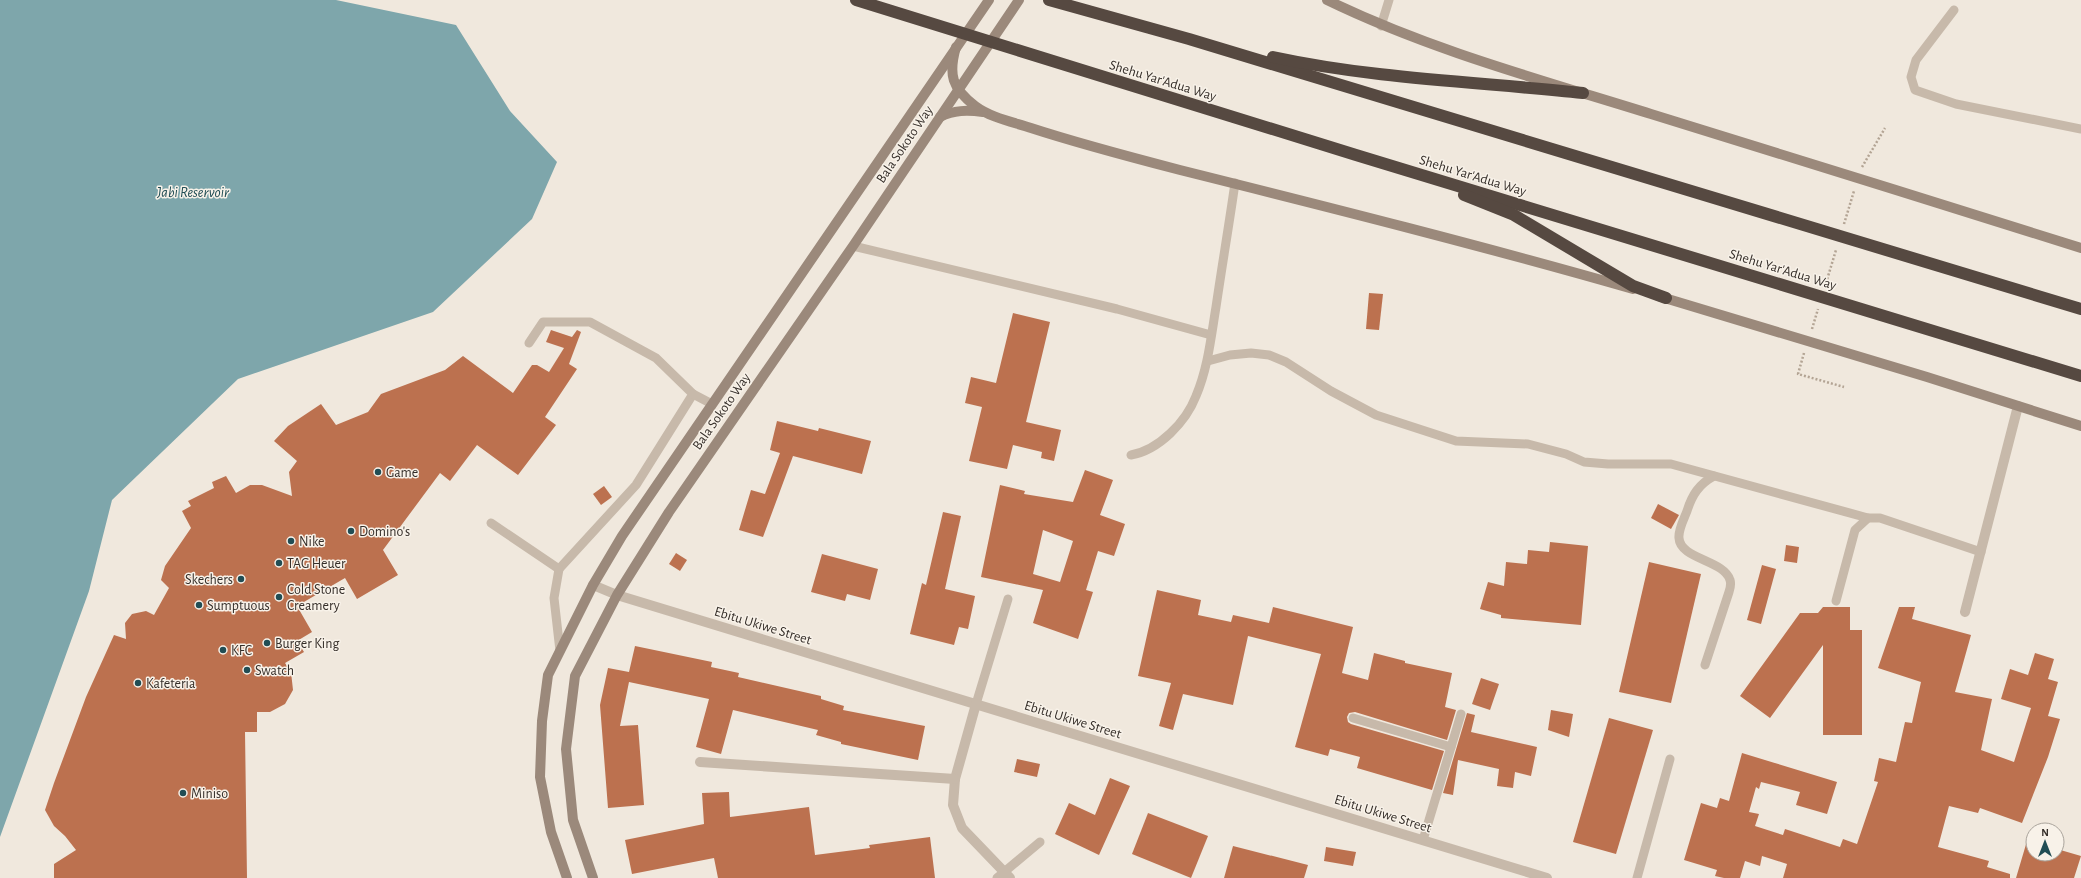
<svg xmlns="http://www.w3.org/2000/svg" width="2081" height="878" viewBox="0 0 2081 878" font-family="'Alegreya Sans',sans-serif">
  <rect width="100%" height="100%" fill="#f0e8dd"/>
  <polygon fill="#7ea6ab" points="0,0 336,0 456,25 510,111 557,162 532,219 433,312 238,379 112,500 89,591 0,837"/>
  <g fill="#bc714f" fill-rule="evenodd">
    <polygon points="1369,293 1383,294 1379,330 1366,329"/>
    <polygon points="1013,313 1050,322 1026,422 1061,430 1054,461 1041,458 1042,452 1013,445 1007,469 969,461 982,407 965,403 971,377 996,383"/>
    <polygon points="551,330 572,337 577,330 581,332 569,364 577,369 545,417 556,425 518,475 477,445 450,481 440,473 383,550 398,575 357,599 345,578 297,606 312,632 297,641 304,652 285,663 291,672 293,690 285,704 270,712 257,712 257,732 245,732 247,878 54,878 54,864 76,850 65,836 54,826 45,810 54,783 86,697 114,635 126,639 125,623 132,614 146,611 154,615 169,588 161,580 165,566 191,528 182,511 191,506 188,501 214,488 212,482 226,476 236,493 250,485 262,485 292,496 289,472 297,461 274,441 288,426 321,404 336,425 368,412 381,394 445,370 463,356 513,393 532,365 537,365 549,372 564,348 546,342"/>
    <polygon points="777,421 818,431 819,428 871,441 862,474 793,456 763,537 739,530 751,490 765,494 780,453 770,450"/>
    <path d="M1085 470 1113 480 1100 515 1125 524 1114 556 1098 551 1086 590 1093 592 1078 639 1033 623 1043 590 981 577 1000 485 1025 491 1024 494 1073 502ZM1043 530 1073 541 1060 582 1033 574Z"/>
    <polygon points="604,486 612,497 601,505 593,494"/>
    <polygon points="1658,504 1679,515 1671,529 1651,518"/>
    <polygon points="943,512 961,516 945,589 975,596 968,629 959,627 954,645 910,634 922,583 926,585"/>
    <polygon points="1550,542 1588,546 1581,625 1501,618 1501,615 1480,609 1488,582 1504,586 1506,562 1527,564 1528,550 1549,552"/>
    <polygon points="1786,545 1799,547 1797,563 1784,561"/>
    <polygon points="676,553 687,560 680,571 669,564"/>
    <polygon points="822,554 878,569 870,600 847,594 845,601 811,592"/>
    <polygon points="1649,562 1701,574 1671,703 1619,692"/>
    <polygon points="1762,565 1776,569 1761,624 1747,620"/>
    <polygon points="1157,590 1201,600 1198,615 1231,622 1233,615 1269,623 1273,607 1353,627 1342,673 1368,680 1374,653 1405,661 1405,663 1452,673 1445,707 1456,710 1447,740 1355,712 1349,713 1347,717 1348,722 1351,724 1444,751 1432,790 1357,768 1360,757 1330,749 1328,756 1295,747 1321,654 1248,636 1233,705 1183,694 1173,730 1159,726 1171,683 1138,676"/>
    <polygon points="1823,607 1850,607 1850,630 1862,630 1862,735 1823,735 1823,645 1770,718 1740,696 1800,613 1818,613"/>
    <polygon points="1899,607 1915,607 1912,619 1971,635 1955,692 1992,699 1981,750 2014,762 2031,708 2001,699 2010,669 2028,675 2035,653 2054,659 2048,679 2058,682 2048,716 2060,719 2048,757 2022,823 1980,808 1978,813 1949,806 1938,847 1989,861 1987,867 2010,874 2010,878 1783,878 1787,864 1762,856 1760,866 1745,861 1740,878 1724,878 1715,876 1717,870 1684,860 1701,803 1717,808 1720,798 1729,801 1742,753 1837,782 1827,814 1796,805 1800,792 1761,782 1759,789 1756,787 1749,812 1759,814 1755,826 1783,835 1785,829 1840,847 1843,839 1857,844 1878,782 1874,781 1879,758 1896,762 1905,722 1912,723 1921,682 1878,668"/>
    <polygon points="635,646 712,662 711,667 739,673 738,677 821,696 821,699 844,706 843,710 925,726 918,760 841,744 841,742 816,735 818,730 733,710 721,754 696,747 709,699 629,682 620,726 638,725 644,805 608,808 600,705 608,668 629,672"/>
    <polygon points="1481,678 1499,684 1490,710 1472,704"/>
    <polygon points="1551,710 1573,714 1569,737 1548,730"/>
    <polygon points="1467,713 1475,715 1471,732 1537,747 1531,776 1515,772 1513,788 1497,786 1499,769 1458,760 1453,795 1443,793"/>
    <polygon points="1609,718 1653,730 1616,854 1573,842"/>
    <polygon points="1017,759 1040,764 1037,777 1014,772"/>
    <polygon points="1110,778 1130,786 1099,855 1055,834 1069,803 1095,815"/>
    <polygon points="729,792 730,817 809,807 815,855 870,848 869,845 930,837 935,878 718,878 714,858 632,874 625,840 704,824 702,793"/>
    <polygon points="1148,813 1208,836 1191,878 1132,854"/>
    <polygon points="2027,841 2033,843 2033,854 2057,854 2057,849 2081,856 2074,878 2016,878"/>
    <polygon points="1233,846 1308,865 1304,878 1224,878"/>
    <polygon points="1326,847 1356,852 1353,866 1324,861"/>
  </g>
  <g fill="none" stroke-linecap="round" stroke-linejoin="round">
    <g stroke="#b3a494" stroke-width="2.5" stroke-dasharray="2 2" stroke-linecap="butt">
      <polyline points="1862,167 1885,128"/>
      <polyline points="1844,224 1854,191"/>
      <polyline points="1826,283 1836,250"/>
      <polyline points="1812,329 1818,309"/>
      <polyline points="1804,353 1798,374 1844,387"/>
    </g>
    <g stroke="#c7b9aa" stroke-width="9">
      <polyline points="1954,10 1916,60 1911,77 1915,90 1956,104 2081,129"/>
      <polyline points="1381,26 1389,0"/>
      <polyline points="853,246 1117,309 1211,335"/>
      <polyline points="529,343 543,322 590,322 656,358 693,394 636,485 559,569"/>
      <polyline points="1208,361 1230,355 1251,353 1269,355 1286,362 1331,391 1376,415 1456,441 1528,444 1566,454 1584,462 1608,464 1671,464 1868,518"/>
      <polyline points="693,394 712,404"/>
      <path d="M1131 455C1159 450 1186 422 1196 396 1208 368 1211 337 1216 307 1222 266 1229 225 1235 183"/>
      <polyline points="491,523 559,569 554,598 560,651"/>
      <polyline points="1836,601 1855,530 1868,518 1880,518 1981,552"/>
      <path d="M1705 665 1729 592C1730 589 1731 583 1730 580 1724 560 1680 559 1679 538 1678 530 1684 519 1687 511 1692 495 1699 484 1714 476"/>
      <polyline points="976,704 1008,599"/>
      <polyline points="1353,718 1451,747"/>
      <polyline points="1423,840 1461,714"/>
      <polyline points="997,878 1040,842"/>
      <polyline points="1637,878 1670,759"/>
    </g>
    <g stroke="#c7b9aa" stroke-width="10">
      <polyline points="593,585 617,595 1547,878"/>
      <polyline points="1965,612 2018,406"/>
      <polyline points="976,704 955,779 953,805 962,828 1010,878"/>
      <polyline points="700,762 955,779"/>
    </g>
    <g stroke="#9b897b" stroke-width="10">
      <path d="M1327 0C1430 50 1542 80 1651 114 1794 158 1938 203 2081 248"/>
      <path d="M956 47C948 75 952 88 975 106 991 118 1013 122 1031 128 1080 144 1130 157 1180 170 1332 208 1483 246 1633 289"/>
      <path d="M940 117C954 110 967 110 983 112"/>
      <polyline points="1658,296 1927,377 2081,426"/>
      <polyline points="567,878 551,832 540,777 542,721 548,675 593,585 622,536 989,0"/>
      <polyline points="593,878 573,820 566,749 575,676 617,595 669,512 853,246 1019,0"/>
    </g>
    <g stroke="#564941" stroke-width="12">
      <polyline points="856,0 1356,155 2081,376"/>
      <polyline points="1049,0 1189,39 2081,309"/>
      <path d="M1273 57C1375 79 1480 82 1583 93"/>
      <polyline points="1464,195 1514,215 1633,286 1666,298"/>
    </g>
  </g>
  <g fill="#214d54" stroke="#f8f2e9" stroke-width="1.5">
    <circle cx="378" cy="472" r="4"/>
    <circle cx="351" cy="531" r="4"/>
    <circle cx="291" cy="541" r="4"/>
    <circle cx="279" cy="563" r="4"/>
    <circle cx="241" cy="579" r="4"/>
    <circle cx="279" cy="597" r="4"/>
    <circle cx="199" cy="605" r="4"/>
    <circle cx="267" cy="643" r="4"/>
    <circle cx="223" cy="650" r="4"/>
    <circle cx="247" cy="670" r="4"/>
    <circle cx="138" cy="683" r="4"/>
    <circle cx="183" cy="793" r="4"/>
  </g>
  <g text-anchor="middle" stroke-width="3" stroke-linejoin="round" paint-order="stroke">
    <g font-size="14" fill="#352e29" stroke="#f8f2e9">
      <text transform="translate(1163 80) rotate(17)" y="5">Shehu Yar'Adua Way</text>
      <text transform="translate(904 144) rotate(-56)" y="5">Bala Sokoto Way</text>
      <text transform="translate(1473 175) rotate(17)" y="5">Shehu Yar'Adua Way</text>
      <text transform="translate(1783 269) rotate(17)" y="5">Shehu Yar'Adua Way</text>
      <text transform="translate(721 411) rotate(-55)" y="5">Bala Sokoto Way</text>
      <text transform="translate(763 625) rotate(17)" y="5">Ebitu Ukiwe Street</text>
      <text transform="translate(1073 719) rotate(17)" y="5">Ebitu Ukiwe Street</text>
      <text transform="translate(1383 813) rotate(17)" y="5">Ebitu Ukiwe Street</text>
    </g>
    <g font-size="14" fill="#352e29" stroke="#f8f2e9" text-anchor="start">
      <text x="386" y="477">Game</text>
      <text x="359" y="536">Domino's</text>
      <text x="299" y="546">Nike</text>
      <text x="287" y="568">TAG Heuer</text>
      <text x="233" y="584" text-anchor="end">Skechers</text>
      <text x="287" y="594">Cold Stone<tspan x="287" dy="16">Creamery</tspan></text>
      <text x="207" y="610">Sumptuous</text>
      <text x="275" y="648">Burger King</text>
      <text x="231" y="655">KFC</text>
      <text x="255" y="675">Swatch</text>
      <text x="146" y="688">Kafeteria</text>
      <text x="191" y="798">Miniso</text>
    </g>
    <g font-size="15" font-style="italic" fill="#214d54" stroke="#f8f2e9">
      <text x="193" y="197">Jabi Reservoir</text>
    </g>
  </g>
  <g transform="translate(2045 842)"><circle r="19" fill="#f8f2e9" stroke="#aaa49c"/>
  <path d="M0-3L7 15L0 10L-7 15Z" fill="#214d54"/>
  <text y="-6" font-size="11" font-weight="bold" text-anchor="middle" fill="#352e29">N</text>
  </g>
</svg>
